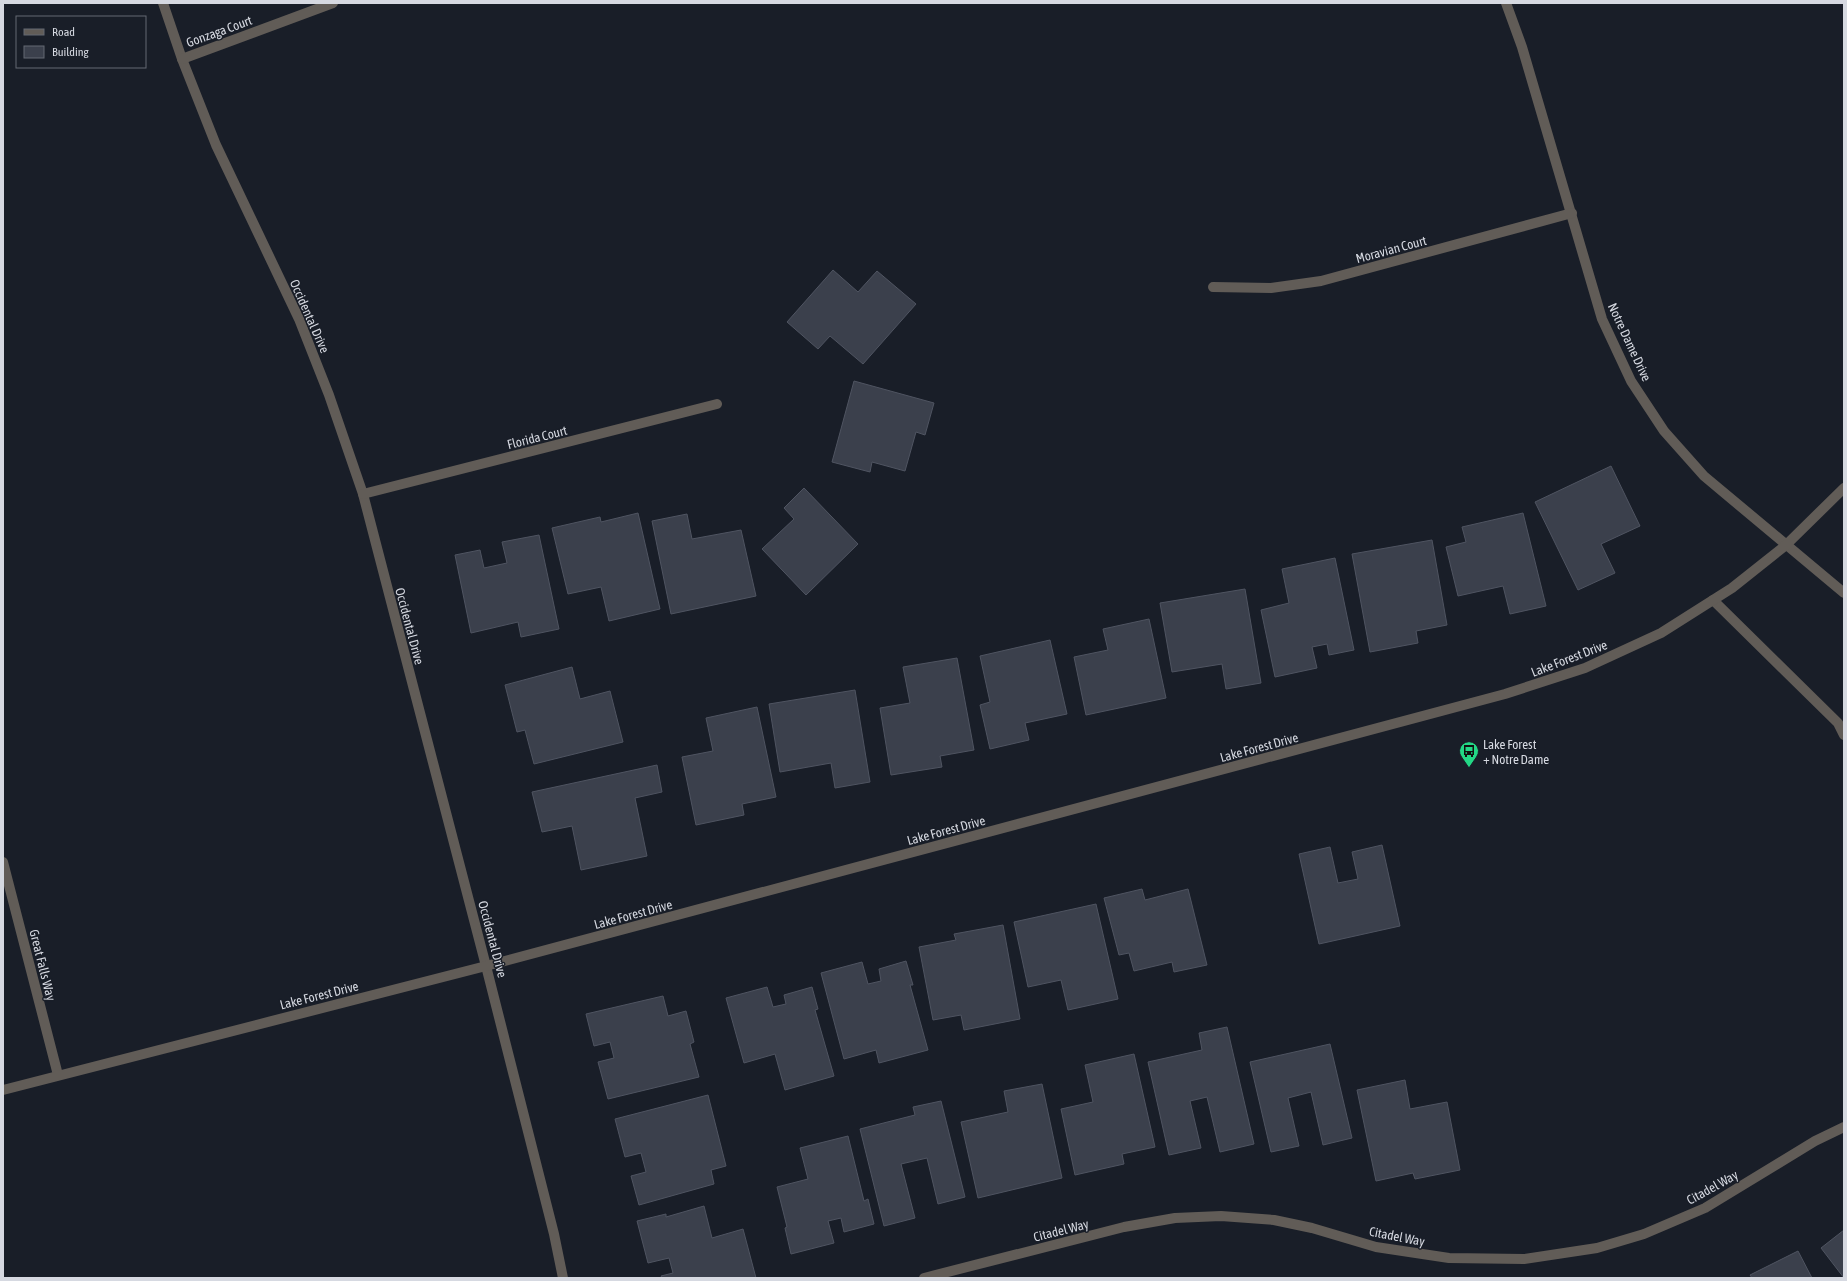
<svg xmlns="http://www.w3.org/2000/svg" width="1847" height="1281" viewBox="0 0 1847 1281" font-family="'Asap Condensed',sans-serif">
  <rect width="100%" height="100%" fill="#191e28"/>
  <g fill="#3b404c" stroke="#4f5461">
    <polygon points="833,270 858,292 877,271 916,304 863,364 830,336 818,349 787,322"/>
    <polygon points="854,381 934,403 925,435 916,432 905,471 872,462 870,472 832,462"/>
    <polygon points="1611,466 1640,526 1601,544 1615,573 1578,590 1535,502"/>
    <polygon points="804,488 858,544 806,595 762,549 794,519 784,508"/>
    <polygon points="638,513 660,609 609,621 601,587 568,594 552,528 600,517 601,522"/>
    <polygon points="1523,513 1546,606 1510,614 1503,586 1458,596 1446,547 1466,542 1462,527"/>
    <polygon points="687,514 692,539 741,530 756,596 671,614 652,521"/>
    <polygon points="539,535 559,629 521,637 518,622 471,633 455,555 480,550 484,568 507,563 502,542"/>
    <polygon points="1432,540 1447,625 1416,631 1418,643 1370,652 1352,554"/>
    <polygon points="1335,558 1354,650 1329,655 1327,644 1312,647 1317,668 1275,677 1261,610 1289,603 1282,569"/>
    <polygon points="1245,589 1261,683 1226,689 1222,664 1172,672 1160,603"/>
    <polygon points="1149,619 1166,698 1086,715 1074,657 1108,650 1103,629"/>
    <polygon points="1050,640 1067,714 1025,723 1029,740 990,749 980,705 990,702 980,656"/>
    <polygon points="957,658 974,750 940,756 942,767 891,775 880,708 910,703 903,667"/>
    <polygon points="572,667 580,699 610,691 623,742 534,764 525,730 517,732 505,685"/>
    <polygon points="855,690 870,782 835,788 831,763 780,772 769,704"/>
    <polygon points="757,707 776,797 742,804 744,815 696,825 682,757 713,751 706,718"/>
    <polygon points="657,765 662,792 635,798 647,856 581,870 572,826 542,832 532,792"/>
    <polygon points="1382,845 1400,926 1319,944 1299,854 1330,847 1338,883 1358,879 1352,852"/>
    <polygon points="1142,889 1145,900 1188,889 1207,965 1174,972 1172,962 1134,971 1129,953 1119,955 1104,898"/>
    <polygon points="1096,904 1118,999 1068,1010 1061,980 1028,987 1014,922"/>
    <polygon points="1003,925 1020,1019 964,1030 961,1015 933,1020 919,947 956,940 954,934"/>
    <polygon points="906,961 913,985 910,985 928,1050 879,1063 876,1050 844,1059 821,973 862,962 868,984 881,981 879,969"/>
    <polygon points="767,987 773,1007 786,1004 784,995 812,987 818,1009 815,1010 834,1076 785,1090 775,1054 744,1063 726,998"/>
    <polygon points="663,996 668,1016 686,1011 694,1042 690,1044 699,1077 608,1099 598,1062 614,1058 610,1042 594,1046 586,1014"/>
    <polygon points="1227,1027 1254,1144 1220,1152 1207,1097 1190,1101 1201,1148 1169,1155 1148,1062 1202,1050 1199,1033"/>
    <polygon points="1330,1044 1352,1138 1323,1145 1311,1092 1288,1098 1299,1146 1271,1152 1250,1062"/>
    <polygon points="1134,1054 1155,1147 1122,1154 1124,1164 1075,1175 1061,1109 1093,1102 1085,1065"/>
    <polygon points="1405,1080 1410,1109 1447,1102 1460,1170 1415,1179 1413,1173 1376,1181 1357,1090"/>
    <polygon points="1042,1084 1062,1178 978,1198 961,1122 1008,1112 1004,1091"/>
    <polygon points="708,1095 726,1166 711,1170 714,1184 639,1205 631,1176 646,1172 641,1153 625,1157 615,1119"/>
    <polygon points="941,1101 965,1197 938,1204 927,1158 901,1164 915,1218 884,1226 860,1129 915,1115 913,1107"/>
    <polygon points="848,1136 864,1201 868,1199 874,1224 844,1232 841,1218 828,1221 834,1243 791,1254 785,1228 787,1227 777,1187 808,1179 800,1148"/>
    <polygon points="704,1206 712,1238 743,1229 756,1278 662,1278 661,1276 673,1273 669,1258 648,1263 637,1221 666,1214 666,1217"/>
    <polygon points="1844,1230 1844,1278 1821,1248"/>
    <polygon points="1798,1251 1812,1278 1752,1278 1750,1275"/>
  </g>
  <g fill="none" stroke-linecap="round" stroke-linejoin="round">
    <g stroke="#615c57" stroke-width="10">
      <polyline points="163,3 182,59 216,145 299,319 329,395 363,494 486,966 554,1234 563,1278"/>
      <polyline points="1506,3 1522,47 1602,319 1631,381 1664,431 1704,476 1844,593"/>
      <polyline points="182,59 333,3"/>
      <polyline points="1213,287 1271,288 1321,281 1572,213"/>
      <polyline points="363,494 717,404"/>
      <polyline points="1713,600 1838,723 1844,735"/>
      <polyline points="3,862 58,1075"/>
      <polyline points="3,1090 486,966 1505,694 1585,668 1661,633 1732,588 1786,545 1844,488"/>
      <polyline points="924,1278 1124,1227 1175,1218 1221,1216 1274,1220 1312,1228 1376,1247 1449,1258 1524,1259 1597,1248 1644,1234 1705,1208 1815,1141 1844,1127"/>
    </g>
  </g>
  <defs>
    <g id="bus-pin" transform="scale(1)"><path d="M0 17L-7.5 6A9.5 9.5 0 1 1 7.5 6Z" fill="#23d886" stroke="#191e28"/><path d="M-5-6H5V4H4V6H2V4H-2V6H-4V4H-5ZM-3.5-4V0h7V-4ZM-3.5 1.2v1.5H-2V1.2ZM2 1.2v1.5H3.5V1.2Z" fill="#111"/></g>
  </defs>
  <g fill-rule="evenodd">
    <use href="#bus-pin" x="1469" y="751"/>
  </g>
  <g text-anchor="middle" stroke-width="3" stroke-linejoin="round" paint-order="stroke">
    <g font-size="13" fill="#d6d9e1" stroke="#191e28">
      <text transform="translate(219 31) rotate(-20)" y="5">Gonzaga Court</text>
      <text transform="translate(1391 249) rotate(-15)" y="5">Moravian Court</text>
      <text transform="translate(310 316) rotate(66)" y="5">Occidental Drive</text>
      <text transform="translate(1630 342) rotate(65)" y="5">Notre Dame Drive</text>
      <text transform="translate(537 437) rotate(-14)" y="5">Florida Court</text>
      <text transform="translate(410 626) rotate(75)" y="5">Occidental Drive</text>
      <text transform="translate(1569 658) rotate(-21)" y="5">Lake Forest Drive</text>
      <text transform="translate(1259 747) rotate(-15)" y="5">Lake Forest Drive</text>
      <text transform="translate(946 830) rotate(-15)" y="5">Lake Forest Drive</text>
      <text transform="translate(633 914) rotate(-15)" y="5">Lake Forest Drive</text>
      <text transform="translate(493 939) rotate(75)" y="5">Occidental Drive</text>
      <text transform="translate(43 965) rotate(76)" y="5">Great Falls Way</text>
      <text transform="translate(319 995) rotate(-14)" y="5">Lake Forest Drive</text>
      <text transform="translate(1712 1187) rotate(-29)" y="5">Citadel Way</text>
      <text transform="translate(1061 1230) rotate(-14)" y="5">Citadel Way</text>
      <text transform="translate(1397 1236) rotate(11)" y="5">Citadel Way</text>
    </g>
    <g font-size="13" fill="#d6d9e1" stroke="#191e28" text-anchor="start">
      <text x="1483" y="749">Lake Forest<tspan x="1483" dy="15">+ Notre Dame</tspan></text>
    </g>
  </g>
  <rect width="1847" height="1281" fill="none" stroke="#d6d9e1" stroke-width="8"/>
  <rect x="16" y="16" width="130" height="52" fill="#191e28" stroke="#656972"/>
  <rect x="24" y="29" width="20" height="6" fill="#615c57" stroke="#656972"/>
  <text x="52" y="36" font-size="12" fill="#d6d9e1">Road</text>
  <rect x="24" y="46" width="20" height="12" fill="#3b404c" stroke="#656972"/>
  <text x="52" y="56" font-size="12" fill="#d6d9e1">Building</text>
</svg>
